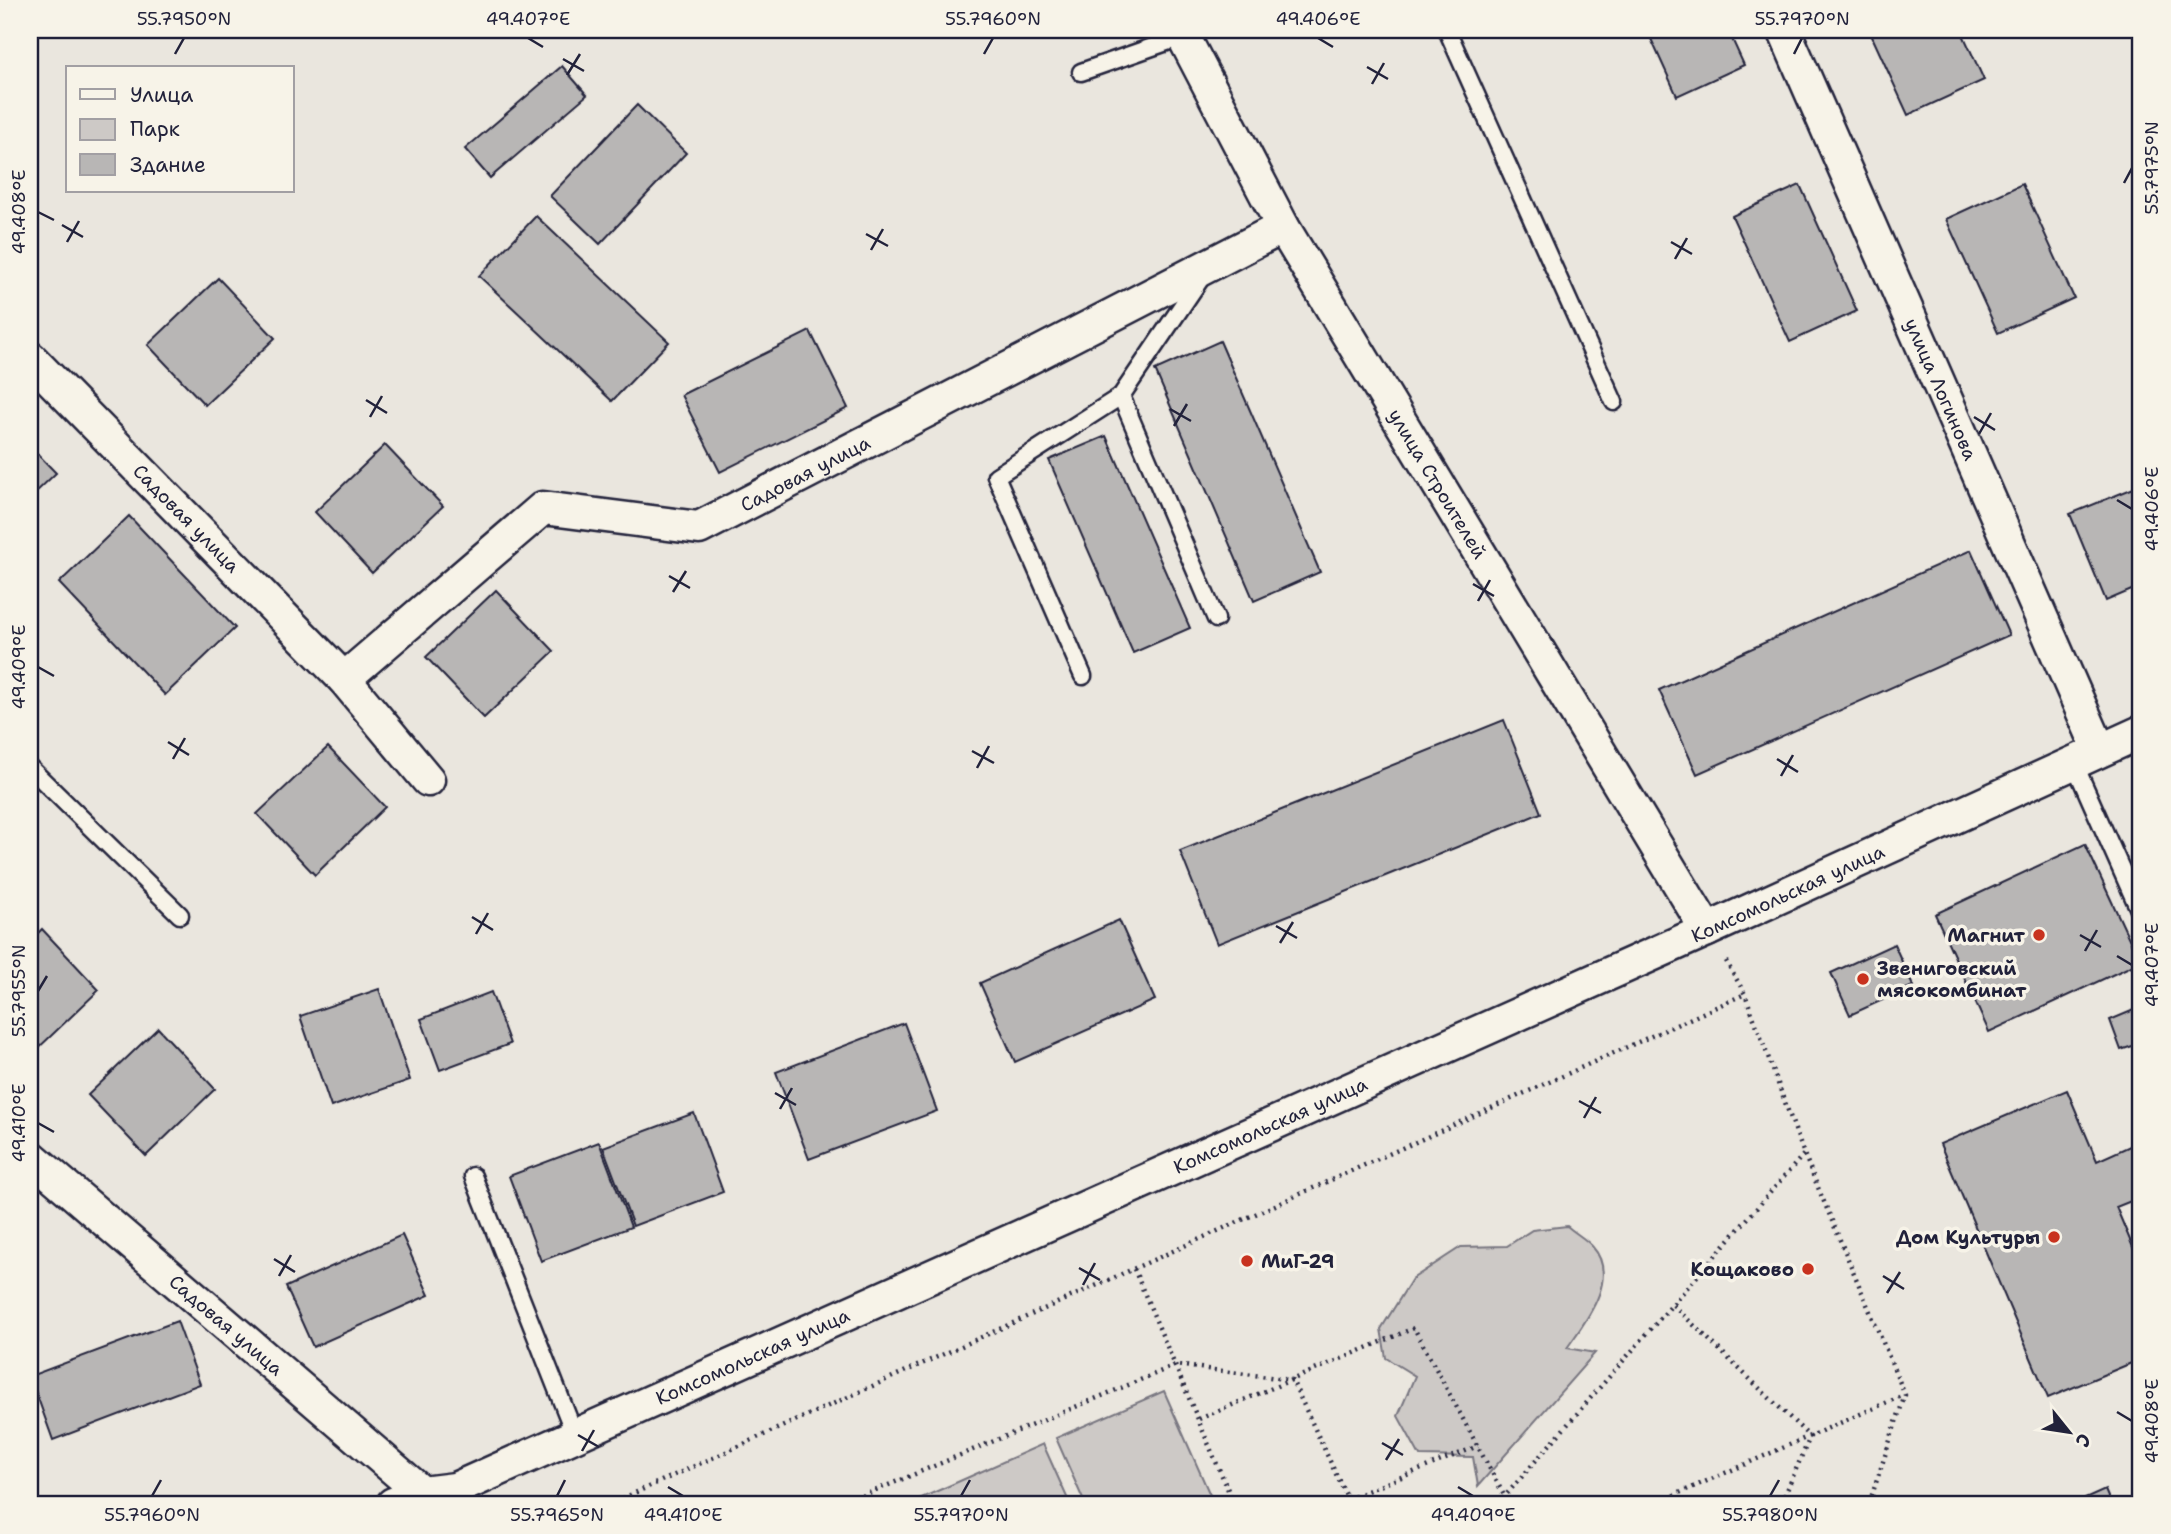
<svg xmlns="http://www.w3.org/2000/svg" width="2171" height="1534" viewBox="0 0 2171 1534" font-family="'Shantell Sans',sans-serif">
  <rect width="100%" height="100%" fill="#eae6de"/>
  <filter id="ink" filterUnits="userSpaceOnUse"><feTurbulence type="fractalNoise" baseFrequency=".0143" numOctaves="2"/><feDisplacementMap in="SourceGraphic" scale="14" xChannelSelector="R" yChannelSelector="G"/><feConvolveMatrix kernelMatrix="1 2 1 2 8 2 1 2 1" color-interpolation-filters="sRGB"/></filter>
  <g filter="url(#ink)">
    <g fill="#cdc9c6" stroke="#787680" stroke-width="2">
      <path d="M1567 1226C1575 1233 1586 1239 1592 1246 1621 1278 1585 1322 1567 1348L1595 1353 1478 1486 1473 1457 1420 1456 1398 1416 1415 1376 1386 1358 1381 1329 1412 1279 1461 1247 1507 1246 1532 1230Z"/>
      <polygon points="1164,1391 1214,1504 1085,1504 1056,1438"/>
      <polygon points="1043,1444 1070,1504 908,1504"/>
    </g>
    <g fill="#b8b6b5" stroke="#22223b" stroke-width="2">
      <polygon points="1647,30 1728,30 1744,65 1677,96"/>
      <polygon points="1869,30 1961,30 1984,80 1908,115"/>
      <polygon points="562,66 587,95 490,178 465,149"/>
      <polygon points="637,105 686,153 600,244 550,196"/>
      <polygon points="2022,184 2074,298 1998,333 1946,219"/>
      <polygon points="1800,185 1857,311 1790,342 1732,216"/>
      <polygon points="536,216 669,342 612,401 479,276"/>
      <polygon points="218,278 275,338 205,405 148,345"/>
      <polygon points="810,331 848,408 720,472 681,395"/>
      <polygon points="1220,341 1320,572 1254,601 1155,370"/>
      <polygon points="1106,436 1190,628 1133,653 1049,460"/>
      <polygon points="385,445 443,506 372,573 315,512"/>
      <polygon points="30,446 56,473 30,498"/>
      <polygon points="2141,485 2141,586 2106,601 2070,514"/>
      <polygon points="129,516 235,628 165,695 59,583"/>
      <polygon points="1971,550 2009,635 1697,774 1659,690"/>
      <polygon points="496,590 554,651 484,718 426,657"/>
      <polygon points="1504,720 1541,813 1217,944 1180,851"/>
      <polygon points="328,747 385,807 315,875 257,814"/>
      <polygon points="2085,844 2140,962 1989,1032 1935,914"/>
      <polygon points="1119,920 1155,1000 1015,1062 980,983"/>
      <polygon points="42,929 99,990 30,1056 30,941"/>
      <polygon points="1894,944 1913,986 1850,1015 1831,973"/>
      <polygon points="379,989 410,1080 331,1107 300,1016"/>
      <polygon points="491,992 510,1044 440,1070 421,1019"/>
      <polygon points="2141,1007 2141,1043 2121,1050 2110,1020"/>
      <polygon points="904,1023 937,1111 809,1159 776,1072"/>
      <polygon points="158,1028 215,1089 146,1156 88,1095"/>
      <polygon points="2067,1090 2097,1161 2141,1141 2141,1197 2116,1207 2141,1266 2141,1359 2048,1398 1940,1144"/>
      <polygon points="694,1113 723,1192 633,1226 603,1147"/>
      <polygon points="599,1142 631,1227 541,1261 509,1176"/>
      <polygon points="402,1235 429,1295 313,1347 286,1287"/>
      <polygon points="177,1321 200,1384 53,1440 30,1376"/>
      <polygon points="2105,1490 2111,1504 2074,1504"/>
    </g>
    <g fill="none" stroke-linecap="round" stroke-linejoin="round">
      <g stroke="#22223b" stroke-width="21">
        <g id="service">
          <polyline points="1447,30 1614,402"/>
          <polyline points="1081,72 1184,36"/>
          <polyline points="1121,396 1216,619"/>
          <polyline points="1083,676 996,476 1121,396 1203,275"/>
          <polyline points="2074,763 2141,914"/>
          <polyline points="30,768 180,915"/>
          <polyline points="473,1176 575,1435"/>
        </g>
      </g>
      <g stroke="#22223b" stroke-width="37">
        <g id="minor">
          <path id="s1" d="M1180 30 1283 227 1707 930"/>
          <path id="s2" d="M1784 30 2099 749"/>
          <path id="s3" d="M30 358 344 679 428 780"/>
          <path id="s4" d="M344 679 543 508 699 528 1283 227"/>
          <path id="s5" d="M30 1156 422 1493"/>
          <path id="s6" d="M393 1504 422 1493 455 1489 1707 930 2141 732"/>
        </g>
      </g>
      <g stroke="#22223b" stroke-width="4.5" stroke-dasharray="2 5" stroke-linecap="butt">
        <polyline points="1726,961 1745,994 1804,1154 1905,1395 1869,1504"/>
        <polyline points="1134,1269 1234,1504"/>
        <polyline points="1673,1305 1810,1437 1781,1504"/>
        <polyline points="1199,1419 1414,1328 1505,1497"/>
        <polyline points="610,1504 1745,994"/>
        <polyline points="843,1504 1176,1365 1292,1380 1350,1504"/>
        <polyline points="1335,1504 1478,1446"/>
        <polyline points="1498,1504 1804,1154"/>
        <polyline points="1654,1504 1904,1395"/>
      </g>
      <use href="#service" stroke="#f7f3e8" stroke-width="16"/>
      <use href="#minor" stroke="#f7f3e8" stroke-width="32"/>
    </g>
  </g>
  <path fill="none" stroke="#22223b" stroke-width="2.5" d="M528 38 543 47M1318 38 1333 47M175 54 184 38M984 54 993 38M1794 54 1802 38M563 59 584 71M1367 67 1388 79M567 75 580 54M1372 84 1384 63M2124 183 2132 168M38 212 54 220M62 225 83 237M866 234 888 246M67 242 79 221M1671 242 1692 254M871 250 883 229M1675 259 1687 238M366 400 387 413M1170 409 1191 421M370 417 382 396M1974 417 1995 430M1174 426 1187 404M1979 434 1991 413M2117 500 2132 509M669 576 690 588M1473 584 1494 596M673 592 686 571M1478 601 1490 580M38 667 54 676M168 742 189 755M972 751 994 763M173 759 185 738M1777 759 1798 772M977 768 989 746M1781 776 1793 755M472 917 493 930M1276 926 1297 938M476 934 488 913M2080 935 2101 947M1280 943 1293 922M2085 951 2097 930M2117 956 2132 965M38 991 47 976M775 1093 796 1105M1579 1101 1601 1113M780 1109 792 1088M1584 1118 1596 1097M38 1123 54 1132M274 1259 295 1272M1079 1268 1100 1280M279 1276 291 1255M1883 1276 1904 1289M1083 1285 1095 1263M1887 1293 1900 1272M2117 1412 2132 1421M578 1435 599 1447M1382 1443 1403 1455M582 1451 594 1430M1386 1460 1399 1439M668 1487 683 1496M1458 1487 1473 1496M152 1496 161 1480M557 1496 565 1480M961 1496 970 1480M1770 1496 1779 1480"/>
  <g fill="#c8321e" stroke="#f7f3e8" stroke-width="2.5">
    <circle cx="2039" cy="935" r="7"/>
    <circle cx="1863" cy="979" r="7"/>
    <circle cx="2054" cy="1237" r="7"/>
    <circle cx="1247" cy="1261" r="7"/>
    <circle cx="1808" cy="1269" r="7"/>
  </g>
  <g text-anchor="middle" stroke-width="7" stroke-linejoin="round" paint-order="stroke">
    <g font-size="19" fill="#22223b" stroke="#f7f3e8">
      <text dy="7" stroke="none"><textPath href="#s2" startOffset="392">улица Логинова</textPath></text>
      <text dy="7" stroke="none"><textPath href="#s4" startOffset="539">Садовая улица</textPath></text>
      <text dy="7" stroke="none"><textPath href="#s1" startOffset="522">улица Строителей</textPath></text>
      <text dy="7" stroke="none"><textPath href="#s3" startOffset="224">Садовая улица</textPath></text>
      <text dy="7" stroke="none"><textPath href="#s6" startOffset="1524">Комсомольская улица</textPath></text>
      <text dy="7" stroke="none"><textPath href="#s6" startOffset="957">Комсомольская улица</textPath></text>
      <text dy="7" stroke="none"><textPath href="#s5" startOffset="259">Садовая улица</textPath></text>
      <text dy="7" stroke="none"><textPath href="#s6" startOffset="390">Комсомольская улица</textPath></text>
    </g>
    <g font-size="19" font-weight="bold" fill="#22223b" stroke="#f7f3e8" text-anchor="end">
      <text x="2025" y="942">Магнит</text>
      <text x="1877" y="975" text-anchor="start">Звениговский<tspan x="1877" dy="22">мясокомбинат</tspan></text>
      <text x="2040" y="1244">Дом Культуры</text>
      <text x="1261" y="1268" text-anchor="start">МиГ-29</text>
      <text x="1794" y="1276">Кощаково</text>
    </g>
  </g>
  <rect width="2171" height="1534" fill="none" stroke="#f7f3e8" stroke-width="77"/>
  <rect x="66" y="66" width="228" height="126" fill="#f7f3e8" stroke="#a29fa3" stroke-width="2"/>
  <rect x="80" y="89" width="35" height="10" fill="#f7f3e8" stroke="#a29fa3" stroke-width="2"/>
  <text x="130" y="102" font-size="21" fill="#22223b">Улица</text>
  <rect x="80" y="119" width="35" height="21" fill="#cdc9c6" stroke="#a29fa3" stroke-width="2"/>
  <text x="130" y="136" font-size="21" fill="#22223b">Парк</text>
  <rect x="80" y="154" width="35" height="21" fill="#b8b6b5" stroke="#a29fa3" stroke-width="2"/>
  <text x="130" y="172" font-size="21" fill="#22223b">Здание</text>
  <g transform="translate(2069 1432) rotate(120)" stroke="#f7f3e8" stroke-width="5" paint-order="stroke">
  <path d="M0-5L12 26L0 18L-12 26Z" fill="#22223b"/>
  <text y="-10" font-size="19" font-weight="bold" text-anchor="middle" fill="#22223b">С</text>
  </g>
  <rect x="38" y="38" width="2094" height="1458" fill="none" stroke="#22223b" stroke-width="2.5"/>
  <g font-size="18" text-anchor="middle" fill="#22223b">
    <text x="184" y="25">55.7950°N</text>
    <text x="528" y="25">49.407°E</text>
    <text x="993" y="25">55.7960°N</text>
    <text x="1318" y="25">49.406°E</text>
    <text x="1802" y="25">55.7970°N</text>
    <text transform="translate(2152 168) rotate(-90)" y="6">55.7975°N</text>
    <text transform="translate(19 212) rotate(-90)" y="6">49.408°E</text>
    <text transform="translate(2152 509) rotate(-90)" y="6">49.406°E</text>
    <text transform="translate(19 667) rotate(-90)" y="6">49.409°E</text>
    <text transform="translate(2152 965) rotate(-90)" y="6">49.407°E</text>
    <text transform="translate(19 991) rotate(-90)" y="6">55.7955°N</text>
    <text transform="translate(19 1123) rotate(-90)" y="6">49.410°E</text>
    <text transform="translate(2152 1421) rotate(-90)" y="6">49.408°E</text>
    <text x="152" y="1521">55.7960°N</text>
    <text x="557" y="1521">55.7965°N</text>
    <text x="683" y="1521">49.410°E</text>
    <text x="961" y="1521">55.7970°N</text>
    <text x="1473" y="1521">49.409°E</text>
    <text x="1770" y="1521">55.7980°N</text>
  </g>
</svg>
